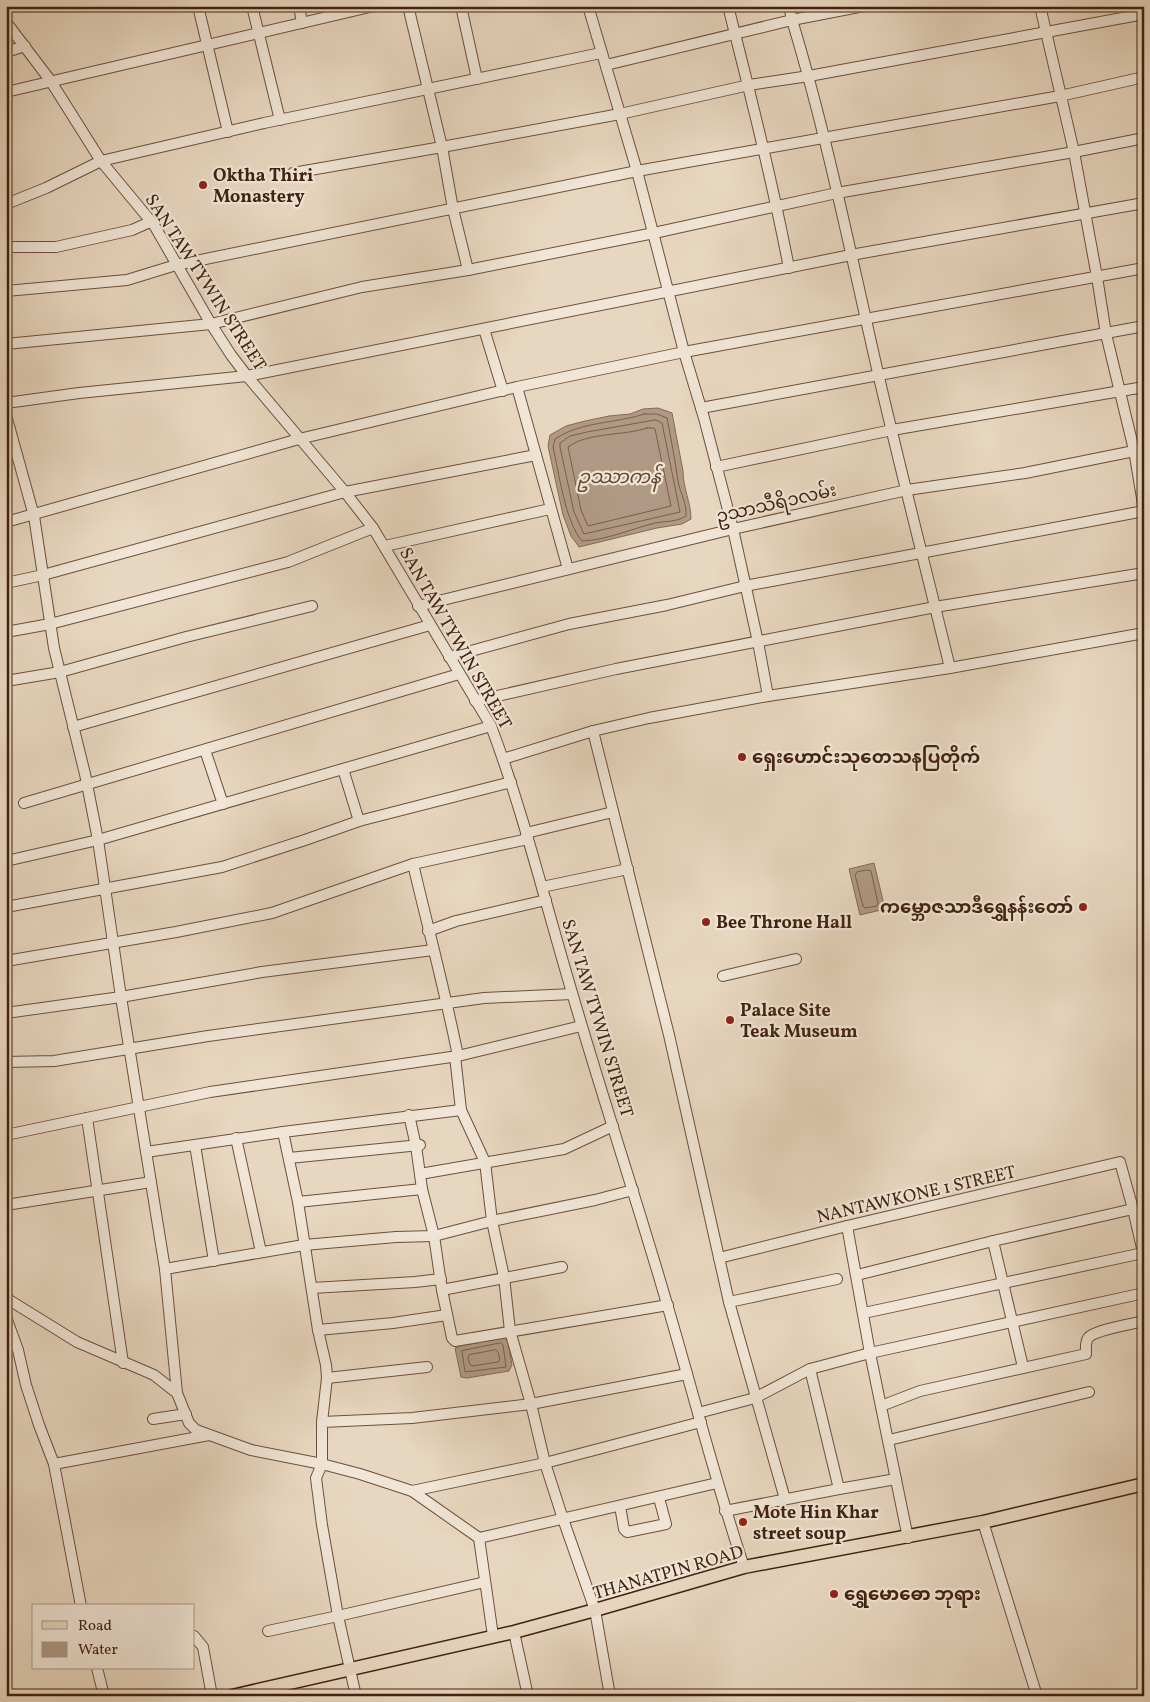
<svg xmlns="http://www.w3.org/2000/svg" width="1150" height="1702" viewBox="0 0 1150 1702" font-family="Vollkorn,'Noto Sans Myanmar',serif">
  <rect width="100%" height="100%" fill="#e8d7c0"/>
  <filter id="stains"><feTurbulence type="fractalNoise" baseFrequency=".004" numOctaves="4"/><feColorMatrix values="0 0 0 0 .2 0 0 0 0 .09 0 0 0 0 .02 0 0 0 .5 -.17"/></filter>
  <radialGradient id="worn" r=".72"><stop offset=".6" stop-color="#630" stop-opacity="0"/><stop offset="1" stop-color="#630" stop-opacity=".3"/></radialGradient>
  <g fill="#b09984" stroke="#846956">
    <path d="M658 408 672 413 683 471C683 488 691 503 691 519L682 524 657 528 579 547 571 536 563 515 548 446 550 435 566 426 585 421 609 416 630 414 643 409Z"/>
    <polygon points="874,863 885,909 860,915 849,869"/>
    <polygon points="503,1338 507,1340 508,1343 512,1365 509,1371 467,1378 461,1377 455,1348 460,1346"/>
  </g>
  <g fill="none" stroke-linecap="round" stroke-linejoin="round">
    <g stroke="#795e4a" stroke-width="1">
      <path d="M644 414H657L667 418C671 439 675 460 678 481 680 493 687 503 686 516 677 522 666 521 655 523 631 529 607 540 582 541 565 521 559 473 553 447L555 439C582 421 614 424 644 414Z"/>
      <polygon points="656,420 662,423 680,512 584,534 574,512 560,447 560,443 570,436 587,432"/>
      <path d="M647 428H653L655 429 671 506 588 526 581 510 568 447C588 432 624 436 647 428Z"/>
      <polygon points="868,870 871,871 878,903 877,906 865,908 863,906 855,875 857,872"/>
      <polygon points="501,1343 503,1345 506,1367 465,1372 462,1351"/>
      <polygon points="496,1350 498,1352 500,1360 498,1362 472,1366 470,1365 468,1358 469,1355"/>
    </g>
    <g stroke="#6c4f3c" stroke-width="12">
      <g id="minor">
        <polyline points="198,6 228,132"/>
        <polyline points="252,6 280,120"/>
        <polyline points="299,6 302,23"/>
        <polyline points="408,6 442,147 453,209 468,270"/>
        <polyline points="461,6 477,79"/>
        <polyline points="588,6 637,171 684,352 704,418 733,529 758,642 768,696"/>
        <path d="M728 6C750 93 772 180 789 268"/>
        <path d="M864 6 792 20C827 136 851 255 878 373 901 472 926 569 950 668"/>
        <polyline points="1040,6 1074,152 1097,277 1106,334 1134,450 1144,510"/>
        <path d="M6 22 50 80 101 161 154 225 211 324 231 355 247 376 345 492 373 528 491 726C524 814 546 906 573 996 603 1099 637 1201 667 1304 693 1392 715 1480 744 1567"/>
        <polyline points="6,52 25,46"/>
        <polyline points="606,65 792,20 789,6"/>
        <polyline points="6,92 374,6"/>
        <polyline points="293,173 442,147 620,114 749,85 809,76 1144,14"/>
        <polyline points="6,204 46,188 101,161 264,123 601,53"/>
        <polyline points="6,247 56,247 132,230 150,222"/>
        <polyline points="6,291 127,280 176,265 637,171 1060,96 1144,77"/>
        <polyline points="484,329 503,391"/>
        <polyline points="6,344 211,324 362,287 468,270 654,233 837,193 1074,152 1144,138"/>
        <polyline points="517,387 568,569"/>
        <polyline points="6,403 79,393 247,376 851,255 1144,203"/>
        <polyline points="701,408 1144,326"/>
        <polyline points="6,415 34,516 54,648 85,774 98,840 121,997 165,1269 177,1393"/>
        <polyline points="716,467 892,430 1144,387"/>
        <polyline points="6,522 299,439 517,387 684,352 1144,268"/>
        <polyline points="385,546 550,509"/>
        <polyline points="6,583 43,575 345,492 536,455"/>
        <polyline points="418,606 733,529 907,490 1025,473 1144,449"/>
        <polyline points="6,632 50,624 288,562 373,528"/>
        <polyline points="449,657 569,624 667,605 745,586 1144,511"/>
        <polyline points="6,681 60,672 186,637 312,606"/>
        <polyline points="475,701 616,669 935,607 1144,573"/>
        <polyline points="73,727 430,625"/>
        <polyline points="593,731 669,1035 729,1302 785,1499"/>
        <polyline points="205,750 223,804"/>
        <polyline points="503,759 593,731 649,718 768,696 950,668 1144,633"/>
        <polyline points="343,769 359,821"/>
        <polyline points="24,803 459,674"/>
        <polyline points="526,833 613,812"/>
        <polyline points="6,861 98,840 491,726"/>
        <path d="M413 864C428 928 445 991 458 1056"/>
        <polyline points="542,887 628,869"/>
        <polyline points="6,907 222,867 305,840 359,821 511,782"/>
        <polyline points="428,931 456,921 546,900"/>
        <polyline points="6,961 176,932 272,913 413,864 528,839"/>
        <polyline points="723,976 796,959"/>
        <polyline points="6,1013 121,997 262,972 433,950"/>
        <polyline points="455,1056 461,1110 485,1162 492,1221 504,1277 510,1331 531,1404 545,1463 563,1519 595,1610 610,1696"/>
        <polyline points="6,1062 54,1061 208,1036 484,998 572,994"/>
        <polyline points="87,1118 123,1363"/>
        <polyline points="283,1132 298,1202 318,1330 326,1365 327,1378 322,1422"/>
        <polyline points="6,1135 210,1092 458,1056 581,1026"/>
        <polyline points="236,1138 261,1252"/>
        <polyline points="195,1145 214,1261"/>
        <polyline points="146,1152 283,1132 461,1110"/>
        <polyline points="289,1158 420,1145"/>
        <polyline points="420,1174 564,1149 613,1126"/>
        <polyline points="422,1189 434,1236 442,1290 452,1338 455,1341 668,1305"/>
        <polyline points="298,1202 422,1189 416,1146 409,1115"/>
        <polyline points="6,1205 151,1182"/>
        <polyline points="847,1226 870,1353 908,1538"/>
        <polyline points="993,1241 1023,1367"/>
        <polyline points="719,1258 847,1226 1120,1162 1133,1209 1144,1257"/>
        <polyline points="165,1269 304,1245 396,1237 434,1236 492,1221 595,1200 633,1190"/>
        <polyline points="857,1275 993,1241 1133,1209"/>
        <polyline points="312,1288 415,1282 441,1279"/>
        <polyline points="442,1290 562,1267"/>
        <polyline points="6,1298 77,1342 154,1375 177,1393 189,1423 196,1430 251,1450 322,1464 360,1474 412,1491 479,1538 717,1483"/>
        <polyline points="729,1302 837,1279"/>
        <polyline points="864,1313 1143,1253"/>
        <polyline points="6,1317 18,1350 26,1385 39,1425 54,1464 81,1606"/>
        <polyline points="318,1330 393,1323 447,1315"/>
        <polyline points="810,1369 839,1489"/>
        <polyline points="327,1378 427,1367"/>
        <path d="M881 1406 920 1391 1086 1354C1086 1348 1085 1343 1088 1338 1094 1330 1132 1324 1144 1321"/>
        <polyline points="698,1413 755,1398 810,1369 870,1353 1144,1293"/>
        <polyline points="153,1419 186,1414"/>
        <polyline points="889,1440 1089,1392"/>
        <polyline points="54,1464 209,1435"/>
        <polyline points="412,1491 545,1463 701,1422"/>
        <polyline points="620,1506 624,1529 627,1532 666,1524 659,1498"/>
        <polyline points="725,1511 839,1489 896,1479"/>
        <polyline points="983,1522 1037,1696"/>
        <polyline points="479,1538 493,1636"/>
        <polyline points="268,1631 338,1616 485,1582"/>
        <polyline points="514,1632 528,1696"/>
        <polyline points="194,1636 203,1647 212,1696"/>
        <polyline points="97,1668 104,1696"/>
        <polyline points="356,1696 338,1616 322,1525 316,1478 322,1464 322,1422 412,1418 531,1404 687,1374"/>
      </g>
    </g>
    <g stroke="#422210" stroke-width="15">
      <polyline id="major" points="232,1696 514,1632 595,1610 744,1567 983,1522 1144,1484"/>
    </g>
    <use href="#minor" stroke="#f0e5d6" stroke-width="10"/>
    <use href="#major" stroke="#e8d7c0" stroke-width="12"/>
  </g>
  <g fill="#8f2418" stroke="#f0e5d6" stroke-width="2">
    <circle cx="203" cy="185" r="5"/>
    <circle cx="742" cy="757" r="5"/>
    <circle cx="1083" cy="907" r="5"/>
    <circle cx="706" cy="922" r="5"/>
    <circle cx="730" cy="1020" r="5"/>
    <circle cx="743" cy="1522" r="5"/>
    <circle cx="834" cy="1594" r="5"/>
  </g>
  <g text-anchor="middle" stroke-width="4.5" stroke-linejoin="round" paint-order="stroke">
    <g font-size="18" font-weight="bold" fill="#422210" stroke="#f0e5d6" text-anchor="start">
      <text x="213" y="181">Oktha Thiri<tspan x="213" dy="21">Monastery</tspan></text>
      <text x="752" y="763">ရှေးဟောင်းသုတေသနပြတိုက်</text>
      <text x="1073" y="913" text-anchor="end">ကမ္ဘောဇသာဒီရွှေနန်းတော်</text>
      <text x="716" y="928">Bee Throne Hall</text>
      <text x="740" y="1016">Palace Site<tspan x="740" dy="21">Teak Museum</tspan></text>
      <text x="753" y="1518">Mote Hin Khar<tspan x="753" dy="21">street soup</tspan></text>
      <text x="844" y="1600">ရွှေမောဓော ဘုရား</text>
    </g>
    <g font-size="18" fill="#422210" stroke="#f0e5d6">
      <text transform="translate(206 282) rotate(57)" y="6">SAN TAW TYWIN STREET</text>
      <text transform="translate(776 503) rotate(-13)" y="6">ဥသာသီရိ၁လမ်း</text>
      <text transform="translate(456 638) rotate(60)" y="6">SAN TAW TYWIN STREET</text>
      <text transform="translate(598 1018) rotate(73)" y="6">SAN TAW TYWIN STREET</text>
      <text transform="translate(916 1194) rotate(-13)" y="6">NANTAWKONE 1 STREET</text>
      <text transform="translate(668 1572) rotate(-16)" y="6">THANATPIN ROAD</text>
    </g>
    <g font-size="19" font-style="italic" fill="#634633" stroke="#f0e5d6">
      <text x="619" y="483">ဥဿာကန်</text>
    </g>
  </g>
  <rect width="1150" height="1702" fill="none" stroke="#e8d7c0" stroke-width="25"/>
  <rect x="8" y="8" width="1135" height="1687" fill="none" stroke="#422210" stroke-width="2.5"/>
  <rect x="12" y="12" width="1125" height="1677" fill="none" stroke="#422210"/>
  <rect x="32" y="1604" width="162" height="65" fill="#f0e5d6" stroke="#aa9787"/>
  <rect x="42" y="1621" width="25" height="8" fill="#e8d7c0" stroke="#aa9787"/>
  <text x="78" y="1630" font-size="15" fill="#422210">Road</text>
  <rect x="42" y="1642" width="25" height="15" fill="#b09984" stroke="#aa9787"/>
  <text x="78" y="1654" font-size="15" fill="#422210">Water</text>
  <rect width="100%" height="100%" filter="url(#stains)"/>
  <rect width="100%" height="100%" fill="url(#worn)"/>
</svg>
